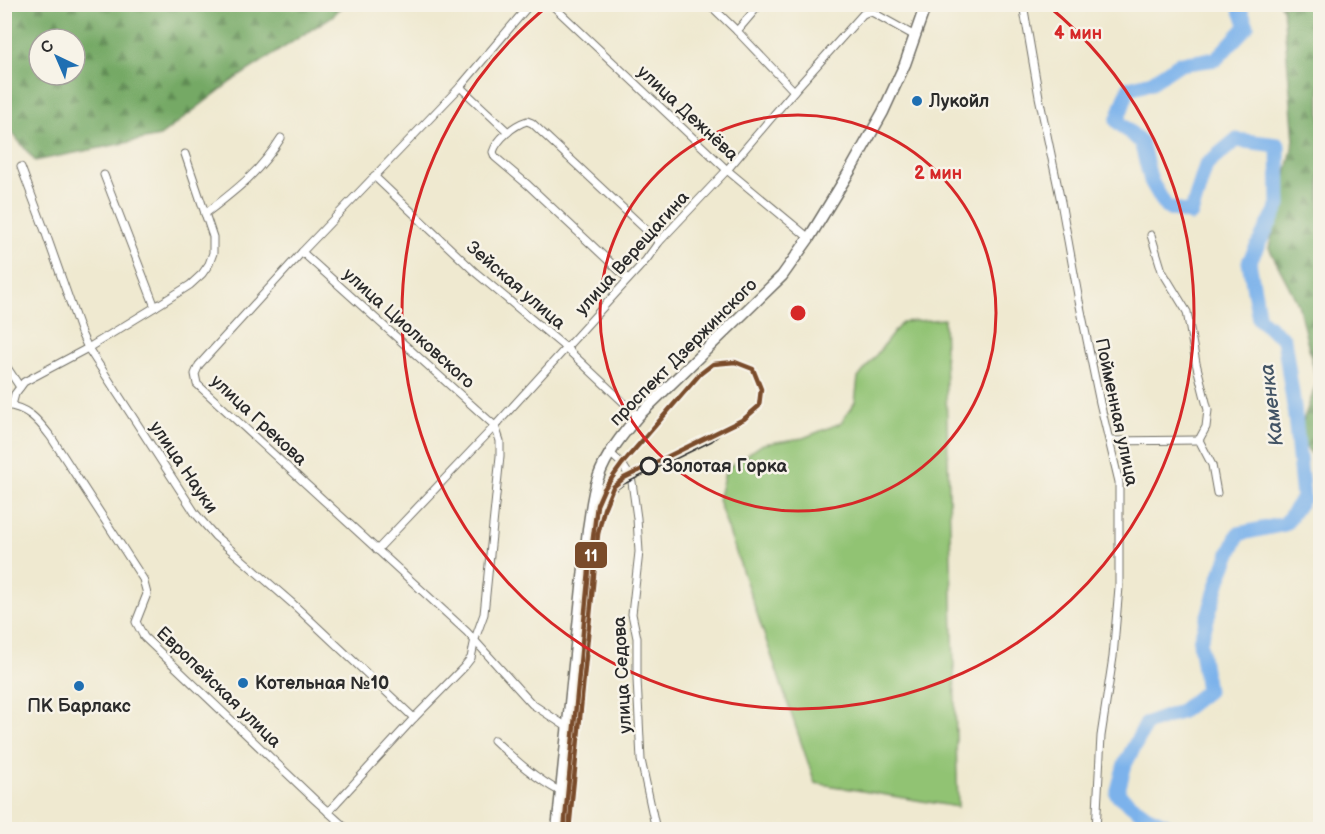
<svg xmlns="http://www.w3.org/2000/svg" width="1325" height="834" viewBox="0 0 1325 834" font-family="'Balsamiq Sans',sans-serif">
  <defs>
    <pattern id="forest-firs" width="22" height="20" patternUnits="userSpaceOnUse" patternTransform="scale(1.5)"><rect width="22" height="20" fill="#74a965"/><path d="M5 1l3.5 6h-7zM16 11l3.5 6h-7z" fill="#5f8a53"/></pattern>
  </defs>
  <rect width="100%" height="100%" fill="#f7f3e8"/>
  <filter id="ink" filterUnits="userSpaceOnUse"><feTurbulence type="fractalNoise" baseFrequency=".0167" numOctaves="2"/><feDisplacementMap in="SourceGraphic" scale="12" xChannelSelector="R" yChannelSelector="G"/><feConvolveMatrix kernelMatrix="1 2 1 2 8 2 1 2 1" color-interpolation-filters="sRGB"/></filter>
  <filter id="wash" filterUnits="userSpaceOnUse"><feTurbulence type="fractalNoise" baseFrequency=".008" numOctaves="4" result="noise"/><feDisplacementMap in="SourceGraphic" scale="24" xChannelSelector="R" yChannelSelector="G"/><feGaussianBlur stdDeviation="1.35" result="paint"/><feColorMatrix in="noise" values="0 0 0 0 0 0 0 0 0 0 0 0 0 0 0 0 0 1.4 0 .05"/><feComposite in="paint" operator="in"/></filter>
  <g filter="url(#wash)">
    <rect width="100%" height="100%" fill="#efe9d0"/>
    <polygon fill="#91c373" stroke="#5e774f" stroke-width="1.5" points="944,319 958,807 815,783 718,500 726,469 763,444 803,438 841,423 855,402 858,378 902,322"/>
    <g fill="url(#forest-firs)" stroke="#506a48" stroke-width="1.5" fill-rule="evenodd">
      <path d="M4 5 5 4 343 5 334 15 232 81 160 136 35 161 5 124ZM39 39H75V75H39Z"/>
      <polygon points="1280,5 1320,5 1320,463 1297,437 1317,382 1298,304 1269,248 1294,140 1283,8"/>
    </g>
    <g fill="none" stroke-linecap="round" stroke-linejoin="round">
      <polyline stroke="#7cb2eb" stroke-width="15" points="1178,830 1146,816 1117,794 1125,764 1146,724 1180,712 1207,691 1200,642 1220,577 1238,534 1285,524 1303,498 1294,406 1284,339 1259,319 1249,262 1279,205 1278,145 1236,140 1206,165 1191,214 1166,207 1151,181 1141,142 1117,121 1129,88 1152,82 1179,64 1216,59 1247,26 1238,4"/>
    </g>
  </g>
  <g filter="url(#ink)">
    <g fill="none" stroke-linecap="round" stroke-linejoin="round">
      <g stroke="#706e65" stroke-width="9">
        <g id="street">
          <polyline points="530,4 460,87 302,252 199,365 195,374 197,384 467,632 532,704 567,727"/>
          <polyline points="551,4 727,170 809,238"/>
          <polyline points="709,4 737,31 794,91"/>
          <polyline points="1023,4 1039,97 1061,202 1079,301 1100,403 1119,482 1119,587 1113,657 1101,736 1096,830"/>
          <polyline points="737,31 760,4"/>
          <polyline points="460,87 508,132"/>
          <polyline points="21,167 45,231 81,333 88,348 195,513 215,536 293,604 414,718"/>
          <polyline points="104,175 155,307"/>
          <polyline points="374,176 475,272 566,348 638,416"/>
          <path d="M205 214C236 190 260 172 281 138"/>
          <polyline points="1151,235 1162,271 1187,312 1196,363 1208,410 1206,427 1199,440 1212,465 1217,493"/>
          <polyline points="302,252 495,426 500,441 500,456 484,614 475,639 471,658 464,667 414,718 328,812"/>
          <path d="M628 279 528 185 495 157 493 152C497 139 514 125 527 121L532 123 659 242"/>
          <polyline points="4,363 20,387"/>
          <path d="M4 405C28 407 38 420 51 437L143 579 147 594 136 622 144 637 315 800 348 830"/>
          <polyline points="12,405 15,394 24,382 88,348 155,307 190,285 202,274 209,264 213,253 213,237 185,154"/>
          <polyline points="1110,441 1199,440"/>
          <polyline points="610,453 622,464 629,475 632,482 637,518 639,552 632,614 637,638 637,679 641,760 656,830"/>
          <polyline points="377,550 495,426 646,260 659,242 727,170 794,91 863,14 870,11 915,36"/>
          <path d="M494 740C514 759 536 779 561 792"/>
        </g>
      </g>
      <g stroke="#706e65" stroke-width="13">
        <path id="secondary" d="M557 830 588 529C591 512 592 494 598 478 606 455 622 435 638 416L782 276 809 238 851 169 883 112 905 64 926 4"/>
      </g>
      <use href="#street" stroke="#fff" stroke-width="7"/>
      <use href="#secondary" stroke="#fff" stroke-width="10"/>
      <polyline stroke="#2b2b2b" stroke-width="1.5" points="607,501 615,491 624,484 712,441 732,425"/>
      <g stroke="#f7f3e8" stroke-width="9">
        <polyline id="tram-1" points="564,830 589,570 597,505 604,489 622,464 700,374 713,364 735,362 753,369 761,389 759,406 744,419 624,478 613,487 604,509 598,534 569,830"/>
      </g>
      <use href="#tram-1" stroke="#7a4b2a" stroke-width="4.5"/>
    </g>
  </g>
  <g fill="none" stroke="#d62828" stroke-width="3">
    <circle cx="798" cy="313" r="198"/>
    <path d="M1047 5A396 396 0 1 1 549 5"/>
  </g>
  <g fill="#1f6fb2" stroke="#f7f3e8" stroke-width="2">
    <circle cx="917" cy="101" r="6"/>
    <circle cx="243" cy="683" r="6"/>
    <circle cx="79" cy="686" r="6"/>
  </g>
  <circle fill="#f7f3e8" stroke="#2b2b2b" stroke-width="3" cx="649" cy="466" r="8"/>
  <g text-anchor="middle" stroke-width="5" stroke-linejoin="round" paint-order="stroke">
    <g font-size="18" font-weight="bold" fill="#2b2b2b" stroke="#f7f3e8" text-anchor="start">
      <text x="929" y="107">Лукойл</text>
      <text x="255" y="689">Котельная №10</text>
      <text x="79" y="712" text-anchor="middle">ПК Барлакс</text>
    </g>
    <g font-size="18" fill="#2b2b2b" stroke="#f7f3e8">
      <text transform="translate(688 113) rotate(43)" y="6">улица Дежнёва</text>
      <text transform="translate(632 253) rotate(-48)" y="6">улица Верещагина</text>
      <text transform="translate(516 285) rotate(41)" y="6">Зейская улица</text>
      <text transform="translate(409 328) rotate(42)" y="6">улица Циолковского</text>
      <text transform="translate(683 352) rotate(-45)" y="6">проспект Дзержинского</text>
      <text transform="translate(1117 412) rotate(78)" y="6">Пойменная улица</text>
      <text transform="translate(259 420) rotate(43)" y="6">улица Грекова</text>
      <text transform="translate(184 467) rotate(56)" y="6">улица Науки</text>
      <text transform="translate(622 675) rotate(-93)" y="6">улица Седова</text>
      <text transform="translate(219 687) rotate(44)" y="6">Европейская улица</text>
    </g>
    <g font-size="18" font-weight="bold" fill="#2b2b2b" stroke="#f7f3e8" text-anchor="start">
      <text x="662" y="472">Золотая Горка</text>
    </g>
    <g font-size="20" font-style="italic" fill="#435465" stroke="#f7f3e8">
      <text transform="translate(1271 405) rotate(-97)" y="7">Каменка</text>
    </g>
  </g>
  <circle cx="798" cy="313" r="9" fill="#d62828" stroke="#f7f3e8" stroke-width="3"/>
  <g font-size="18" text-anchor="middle" font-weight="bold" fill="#d62828" stroke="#f7f3e8" stroke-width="5" stroke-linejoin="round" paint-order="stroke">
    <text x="1078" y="39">4 мин</text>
    <text x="938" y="179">2 мин</text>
  </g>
  <rect stroke="#f7f3e8" stroke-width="2" x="574" y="541" width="34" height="28" rx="6" fill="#7a4b2a"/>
  <g font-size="16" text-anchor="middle" font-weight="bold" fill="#fff">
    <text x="591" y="561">11</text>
  </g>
  <rect width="1325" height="834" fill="none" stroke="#f7f3e8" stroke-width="24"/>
  <g transform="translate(57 57) rotate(316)"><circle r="28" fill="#f7f3e8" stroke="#a5a39c" stroke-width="1.5"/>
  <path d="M0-4.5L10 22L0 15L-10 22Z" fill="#1f6fb2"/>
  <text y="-9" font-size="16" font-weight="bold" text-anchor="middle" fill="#2b2b2b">С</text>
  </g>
</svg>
